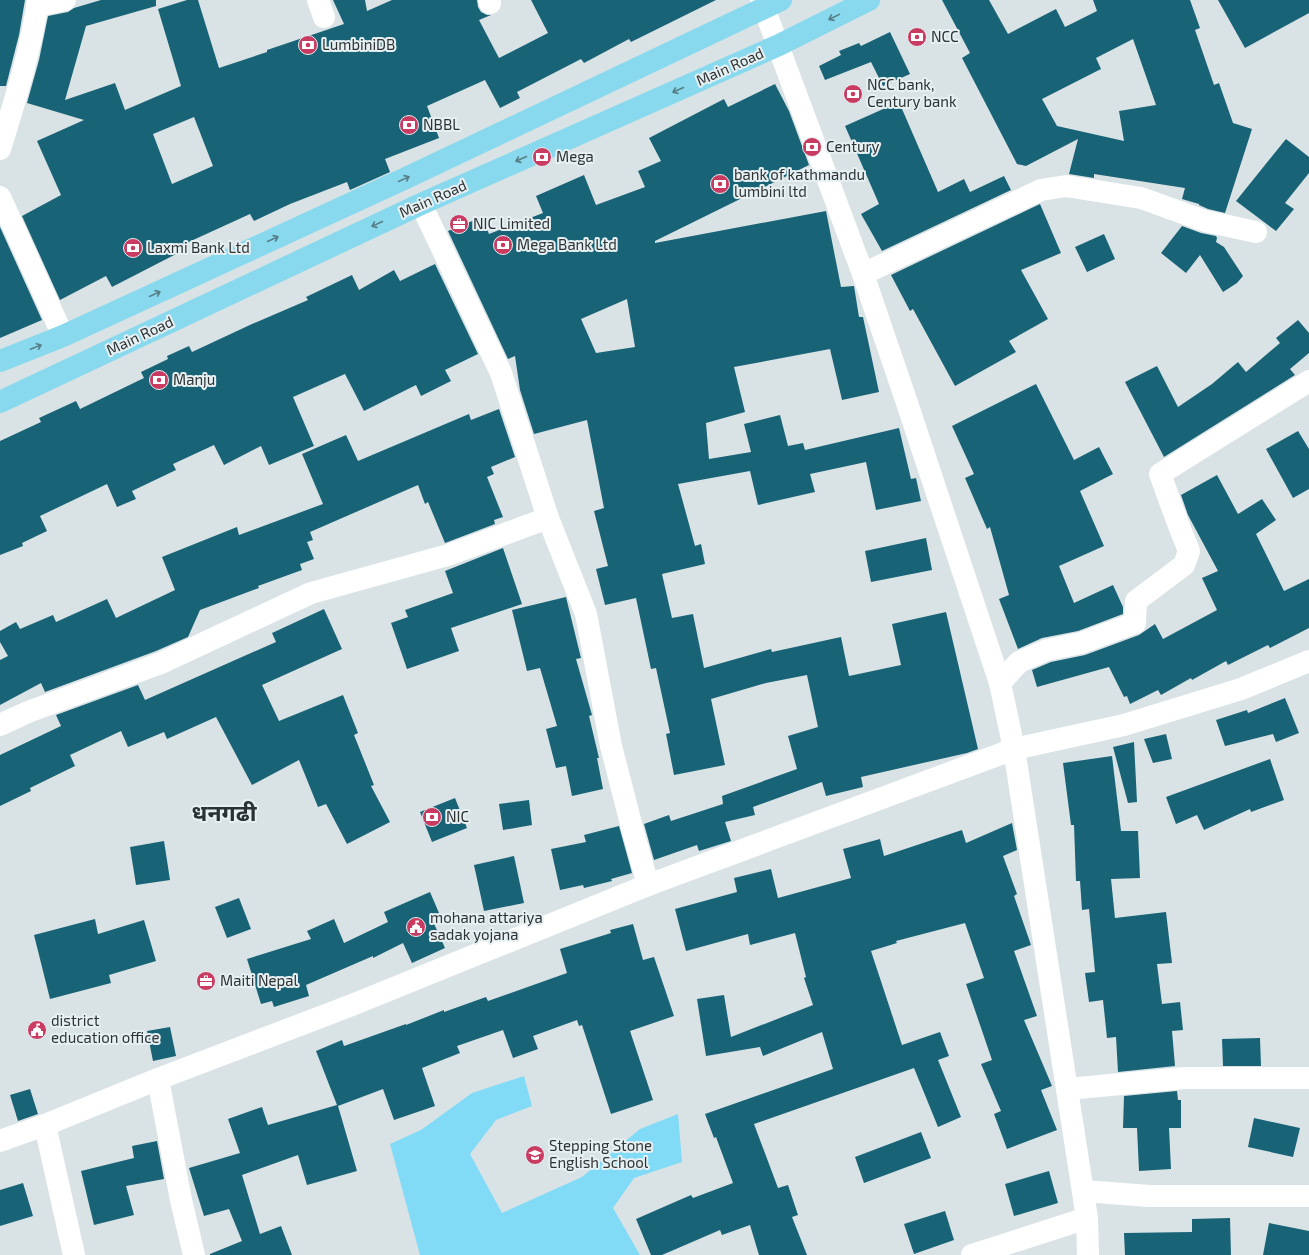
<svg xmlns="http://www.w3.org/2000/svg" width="1309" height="1255" viewBox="0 0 1309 1255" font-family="'Exo 2','Noto Sans Devanagari',sans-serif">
  <rect width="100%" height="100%" fill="#d9e3e6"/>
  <polygon fill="#81dbf6" points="524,1076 532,1106 496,1120 470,1154 502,1213 582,1177 640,1129 678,1114 682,1162 634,1178 613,1208 640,1255 420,1255 390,1144 421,1130 472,1093"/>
  <g fill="#196376" fill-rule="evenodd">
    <polygon points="0,0 25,0 19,35 6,86 0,86"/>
    <path d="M101 0H156V6L86 26 65 100 115 83 125 110 181 86 158 9 187 0H198L219 68 267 52V50L344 24 333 0H365L367 11 392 0H477L478 7 481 12 487 15H491L479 20 499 58 548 33 531 0H716L631 42 629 39 584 63 581 59 517 92 520 98 500 108 485 80 427 106 439 138 385 159 390 172 350 190 347 182 290 204 254 221 250 214 180 246 182 251 112 287 106 276 60 300 22 216 61 195 37 141 84 120 27 103 39 60 48 16 68 12 74 8ZM194 117 213 166 172 184 153 134Z"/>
    <path d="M942 0H989L1008 34 1056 9 1065 27 1097 11 1093 0H1190L1200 28 1195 30 1214 85 1219 83 1233 123 1252 129 1225 213 1208 209 1199 205V204L1182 199 1185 188 1094 174V178L1069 174 1078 139 1026 166 1017 164 962 58 970 53ZM1133 39 1156 105 1119 111 1124 141 1057 126 1042 99 1101 69 1096 58Z"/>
    <polygon points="1218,0 1309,0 1309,13 1245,48"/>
    <polygon points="890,32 910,74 883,86 871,62 825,80 819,66 841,55 839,51 859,43 861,46"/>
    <path d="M775 84 789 111 809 165 655 241V243L826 211 841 287 854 286 859 317H863L879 392 842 400 830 349 734 367 745 412 706 423 709 459 751 452 744 424 780 415 788 446 803 443 805 450 899 428 911 479 916 478 921 501 876 510 866 462 810 474 815 492 758 505 750 471 678 484 695 546 701 544 705 564 662 574 672 618 693 614 704 668 771 649 772 652 841 637 849 676 901 665 892 624 946 612 978 749 967 753 861 777 863 787 826 796 822 782 753 807 755 815 725 822 731 841 699 851 697 845 654 860 644 824 669 815 671 821 723 804 722 796 797 769 788 736 818 727 807 675 766 683 711 699 725 765 674 775 666 734 670 733 656 668 651 669 636 598 605 605 596 569 608 566 594 511 604 508 587 420 534 434 520 390 515 356 508 359 448 231 482 217 489 234 543 213 536 196 584 175 596 205 645 187 638 171 661 161 649 138 724 99 728 107ZM627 299 635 347 596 353 581 319Z"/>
    <polygon points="899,102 938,192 964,179 970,192 1004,176 1011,190 882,251 861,214 879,204 845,126"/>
    <polygon points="1286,139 1309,157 1309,173 1285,203 1294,209 1276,231 1236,201"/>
    <polygon points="1040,204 1061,253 1021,270 1048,319 1009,341 1016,352 955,386 913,309 910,311 891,275"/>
    <polygon points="1182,226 1201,233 1216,236 1217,238 1216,242 1224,247 1243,276 1237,283 1223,292 1200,255 1186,273 1161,253"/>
    <polygon points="0,227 42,320 0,338"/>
    <polygon points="1104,234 1115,259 1087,272 1075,247"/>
    <polygon points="435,264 478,354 445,370 451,381 421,396 416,385 364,411 345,374 293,397 314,446 269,465 261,446 224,465 214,445 173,464 176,470 132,491 136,499 117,507 107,484 40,516 47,531 22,543 23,546 0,555 0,441 41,422 39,418 76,401 80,409 144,378 141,372 168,359 167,356 189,346 192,352 252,324 308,300 306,297 352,275 359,290 394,270 400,281"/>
    <polygon points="1298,320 1309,333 1309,353 1290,369 1295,375 1164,457 1125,382 1157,366 1178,407 1212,384 1238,362 1246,372 1280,343 1276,338"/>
    <polygon points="1036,384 1074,460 1099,447 1113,474 1080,491 1104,546 1059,566 1074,603 1113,585 1123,607 1123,614 1078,631 1042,638 1018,649 999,599 1009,595 990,527 987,529 965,478 974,474 952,426"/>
    <polygon points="499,409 515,457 491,467 494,474 487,477 503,517 494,520 495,524 445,543 428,502 425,504 418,485 310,532 313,540 307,542 314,559 300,564 302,570 258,586 259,588 200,610 188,637 156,651 45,692 41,683 0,705 0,660 8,656 0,642 0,631 16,622 20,629 53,615 56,622 107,599 116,618 175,590 162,557 237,527 239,535 323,504 302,454 346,435 358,461 469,414 471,420"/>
    <polygon points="1298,431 1309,449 1309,489 1293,498 1266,449"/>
    <polygon points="1217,475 1238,514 1262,499 1276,520 1256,534 1284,591 1309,579 1309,628 1270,648 1268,645 1228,665 1226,661 1192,680 1191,678 1161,695 1158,690 1130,704 1127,696 1124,697 1109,667 1037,687 1032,670 1051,662 1085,655 1139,635 1155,624 1163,639 1217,610 1202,578 1218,571 1188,515 1181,495"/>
    <polygon points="926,538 932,570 871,582 865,551"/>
    <polygon points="503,548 522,604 451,628 459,651 407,669 391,623 408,617 405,610 453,593 445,571"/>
    <polygon points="566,597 581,658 576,659 592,715 589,716 599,758 597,758 603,789 572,796 566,766 556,768 546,729 557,726 540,668 527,671 512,610"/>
    <polygon points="324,609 342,649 262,685 279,721 343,695 358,733 354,735 374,785 371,786 390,822 347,844 326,804 318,807 299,760 252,785 216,717 167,739 164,732 128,747 121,731 70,755 75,766 30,788 31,791 0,806 0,755 61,726 56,715 138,685 145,700 276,642 272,633"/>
    <polygon points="1285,698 1299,733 1276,742 1273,734 1225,746 1216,720 1247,710 1248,713"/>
    <polygon points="1166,734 1172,759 1153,763 1144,739"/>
    <polygon points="1134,742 1137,802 1128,803 1113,747"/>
    <polygon points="1112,756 1121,831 1138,831 1140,878 1111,879 1115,918 1166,912 1172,963 1157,964 1162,1004 1180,1002 1183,1030 1172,1031 1175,1066 1118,1072 1116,1037 1107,1038 1103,1000 1089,1002 1085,973 1095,972 1089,909 1082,910 1080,881 1076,881 1074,825 1071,825 1063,763"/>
    <polygon points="1270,759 1284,800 1251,812 1250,809 1204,830 1197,815 1176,824 1166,797"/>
    <polygon points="455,798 467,828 432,842 420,812"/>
    <polygon points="529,800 532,825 503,830 499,804"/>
    <polygon points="1012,823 1017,850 1003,856 1017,894 1014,896 1031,945 1014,951 1037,1016 1024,1020 1052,1086 1041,1090 1057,1130 1007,1149 994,1114 1001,1111 981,1064 992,1060 966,984 984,978 965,923 896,941 897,943 871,951 902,1045 940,1032 949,1056 938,1060 961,1117 938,1127 914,1068 754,1124 778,1188 788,1185 798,1215 792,1217 807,1255 759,1255 750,1225 722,1235 720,1230 662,1255 651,1255 636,1219 691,1195 693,1198 733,1183 716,1137 714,1138 705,1114 833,1069 822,1032 763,1056 760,1047 706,1056 697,999 724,995 731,1037 813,1005 804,978 806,977 795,933 750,945 748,934 686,951 675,909 737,892 734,878 771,869 778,898 851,878 843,849 880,839 884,856 962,830 966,843"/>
    <polygon points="619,826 632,873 611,879 612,881 584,888 583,885 560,890 551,849 586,842 584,835"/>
    <polygon points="164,841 170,880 136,885 130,847"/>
    <polygon points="514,856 524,903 484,911 474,865"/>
    <polygon points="430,892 439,913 431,917 445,948 412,963 403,943 373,958 373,956 306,985 309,996 274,1007 272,1001 261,1004 247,959 311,939 307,931 334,919 344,943 388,922 384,912"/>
    <polygon points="239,898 251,929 227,938 215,907"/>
    <polygon points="95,919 98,934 144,920 156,961 109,975 111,983 50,999 34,935"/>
    <polygon points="633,924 643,960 654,957 674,1016 630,1031 653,1100 611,1114 582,1025 579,1026 577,1020 533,1036 538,1049 513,1058 503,1030 457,1046 460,1053 422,1068 435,1106 394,1120 383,1089 338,1106 357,1171 307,1185 298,1155 242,1175 260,1234 281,1226 292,1255 210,1255 210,1254 242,1241 229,1209 204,1216 189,1168 240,1153 228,1119 262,1107 268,1125 337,1105 316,1051 342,1040 344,1046 406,1024 406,1025 444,1010 444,1012 486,997 488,1001 567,973 560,949 611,933 610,930"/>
    <polygon points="170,1027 176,1056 153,1061 147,1031"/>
    <polygon points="1260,1038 1261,1066 1223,1066 1222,1039"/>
    <polygon points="30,1089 38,1114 18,1121 10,1095"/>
    <polygon points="1177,1091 1178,1100 1181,1100 1181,1128 1169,1128 1171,1169 1139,1171 1137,1128 1123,1128 1124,1096"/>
    <polygon points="1254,1118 1300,1128 1293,1157 1248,1147"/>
    <polygon points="921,1132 931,1158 864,1183 855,1157"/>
    <polygon points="157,1141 164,1179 126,1186 134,1215 94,1225 81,1171 134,1158 132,1146"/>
    <polygon points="1049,1171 1058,1203 1014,1216 1005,1184"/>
    <polygon points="23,1183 33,1216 0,1226 0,1190"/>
    <polygon points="945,1211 954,1240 914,1254 904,1224"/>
    <polygon points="1230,1218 1231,1255 1125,1255 1124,1233 1192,1232 1192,1219"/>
    <polygon points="1269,1223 1309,1231 1309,1255 1263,1255"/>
  </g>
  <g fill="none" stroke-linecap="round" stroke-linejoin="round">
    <g stroke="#fff" stroke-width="22">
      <polyline points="318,0 324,17"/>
      <polyline points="489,0 490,3"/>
      <polyline points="761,0 863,274 905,397 1000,683 1014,749 1087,1218 1088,1255"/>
      <polyline points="37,6 65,0"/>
      <path d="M0 149C15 100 31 51 38 0"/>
      <polyline points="0,197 63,336"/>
      <polyline points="421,204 501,373 548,518 586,614 611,746 634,835 648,885"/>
      <polyline points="863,274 1041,190 1066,186 1141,198 1205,221 1256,232"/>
      <polyline points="1000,683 1019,662 1047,650 1081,643 1135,623 1136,601 1184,565 1189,551 1179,526 1160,474 1309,381"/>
      <polyline points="0,725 28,712 161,663 311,593 448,555 548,518"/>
      <polyline points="158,1079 181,1200 194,1255"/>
      <polyline points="1067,1089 1185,1078 1309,1078"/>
      <polyline points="45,1125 74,1255"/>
      <polyline points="0,1141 45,1125 158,1079 352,1005 648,885 1014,749 1124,725 1241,689 1309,661"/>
      <polyline points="1083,1191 1149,1196 1309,1196"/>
      <polyline points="972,1255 1087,1218"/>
    </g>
    <g stroke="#88d9ed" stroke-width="22">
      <polyline points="0,361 63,336 406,178 781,0"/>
      <polyline points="0,402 421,204 779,45 869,0"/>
    </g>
  </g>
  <defs><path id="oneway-shaft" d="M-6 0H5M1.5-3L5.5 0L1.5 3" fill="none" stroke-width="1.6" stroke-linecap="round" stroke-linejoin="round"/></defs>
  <g stroke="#577e87">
    <use href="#oneway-shaft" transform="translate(834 17) rotate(154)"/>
    <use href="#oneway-shaft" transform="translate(678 90) rotate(156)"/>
    <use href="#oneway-shaft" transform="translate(521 159) rotate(156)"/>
    <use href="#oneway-shaft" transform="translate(404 179) rotate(-25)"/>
    <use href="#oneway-shaft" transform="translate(377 224) rotate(155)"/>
    <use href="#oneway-shaft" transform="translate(273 239) rotate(-25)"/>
    <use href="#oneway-shaft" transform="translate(155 294) rotate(-25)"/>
    <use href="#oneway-shaft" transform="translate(36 347) rotate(-22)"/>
  </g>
  <defs>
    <g id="bank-disc" transform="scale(1)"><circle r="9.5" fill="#c93b61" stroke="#e6f0f3"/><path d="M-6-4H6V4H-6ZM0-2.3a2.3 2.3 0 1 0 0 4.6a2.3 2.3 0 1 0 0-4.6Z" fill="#fff"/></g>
    <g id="office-disc" transform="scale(1)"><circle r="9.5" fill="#c93b61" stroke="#e6f0f3"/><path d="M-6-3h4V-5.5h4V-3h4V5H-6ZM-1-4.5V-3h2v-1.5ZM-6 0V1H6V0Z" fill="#fff"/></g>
    <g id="civic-disc" transform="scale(1)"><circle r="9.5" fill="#c93b61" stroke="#e6f0f3"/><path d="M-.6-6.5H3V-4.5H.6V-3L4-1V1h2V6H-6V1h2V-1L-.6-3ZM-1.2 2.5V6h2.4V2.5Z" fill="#fff"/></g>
    <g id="school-disc" transform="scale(1)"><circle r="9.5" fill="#c93b61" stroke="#e6f0f3"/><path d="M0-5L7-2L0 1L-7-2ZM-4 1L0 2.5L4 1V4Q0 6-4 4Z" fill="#fff"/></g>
  </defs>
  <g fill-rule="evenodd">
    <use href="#bank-disc" x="917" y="37"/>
    <use href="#bank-disc" x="308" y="45"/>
    <use href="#bank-disc" x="853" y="94"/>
    <use href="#bank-disc" x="409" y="125"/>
    <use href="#bank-disc" x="812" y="147"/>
    <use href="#bank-disc" x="542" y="157"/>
    <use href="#bank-disc" x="720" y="184"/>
    <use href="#office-disc" x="459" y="224"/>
    <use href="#bank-disc" x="503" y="245"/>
    <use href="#bank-disc" x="133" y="248"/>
    <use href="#bank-disc" x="159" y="380"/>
    <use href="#bank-disc" x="432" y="817"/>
    <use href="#civic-disc" x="416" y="927"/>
    <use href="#office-disc" x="206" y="981"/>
    <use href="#civic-disc" x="37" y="1030"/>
    <use href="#school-disc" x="535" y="1155"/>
  </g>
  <g text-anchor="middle" stroke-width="4" stroke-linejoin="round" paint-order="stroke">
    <g font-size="15" fill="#2f3334" stroke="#e6f0f3" text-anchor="start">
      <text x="931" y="42">NCC</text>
      <text x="322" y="50">LumbiniDB</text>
      <text x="867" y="90">NCC bank,<tspan x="867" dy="17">Century bank</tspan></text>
      <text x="423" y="130">NBBL</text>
      <text x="826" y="152">Century</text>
      <text x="556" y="162">Mega</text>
      <text x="734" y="180">bank of kathmandu<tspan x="734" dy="17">lumbini ltd</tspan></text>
      <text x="473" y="229">NIC Limited</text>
      <text x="517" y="250">Mega Bank Ltd</text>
      <text x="147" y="253">Laxmi Bank Ltd</text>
      <text x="173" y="385">Manju</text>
      <text x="446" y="822">NIC</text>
      <text x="430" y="923">mohana attariya<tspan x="430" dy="17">sadak yojana</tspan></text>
      <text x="220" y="986">Maiti Nepal</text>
      <text x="51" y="1026">district<tspan x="51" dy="17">education office</tspan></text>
      <text x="549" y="1151">Stepping Stone<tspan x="549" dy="17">English School</tspan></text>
    </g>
    <g font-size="15" fill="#2f3334" stroke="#e6f0f3">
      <text transform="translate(730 67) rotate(-24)" y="5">Main Road</text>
      <text transform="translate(433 199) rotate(-24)" y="5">Main Road</text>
      <text transform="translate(140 336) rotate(-25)" y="5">Main Road</text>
    </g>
    <g font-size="23" font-weight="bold" fill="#293133" stroke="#e6f0f3">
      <text x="224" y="821">धनगढी</text>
    </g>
  </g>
</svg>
